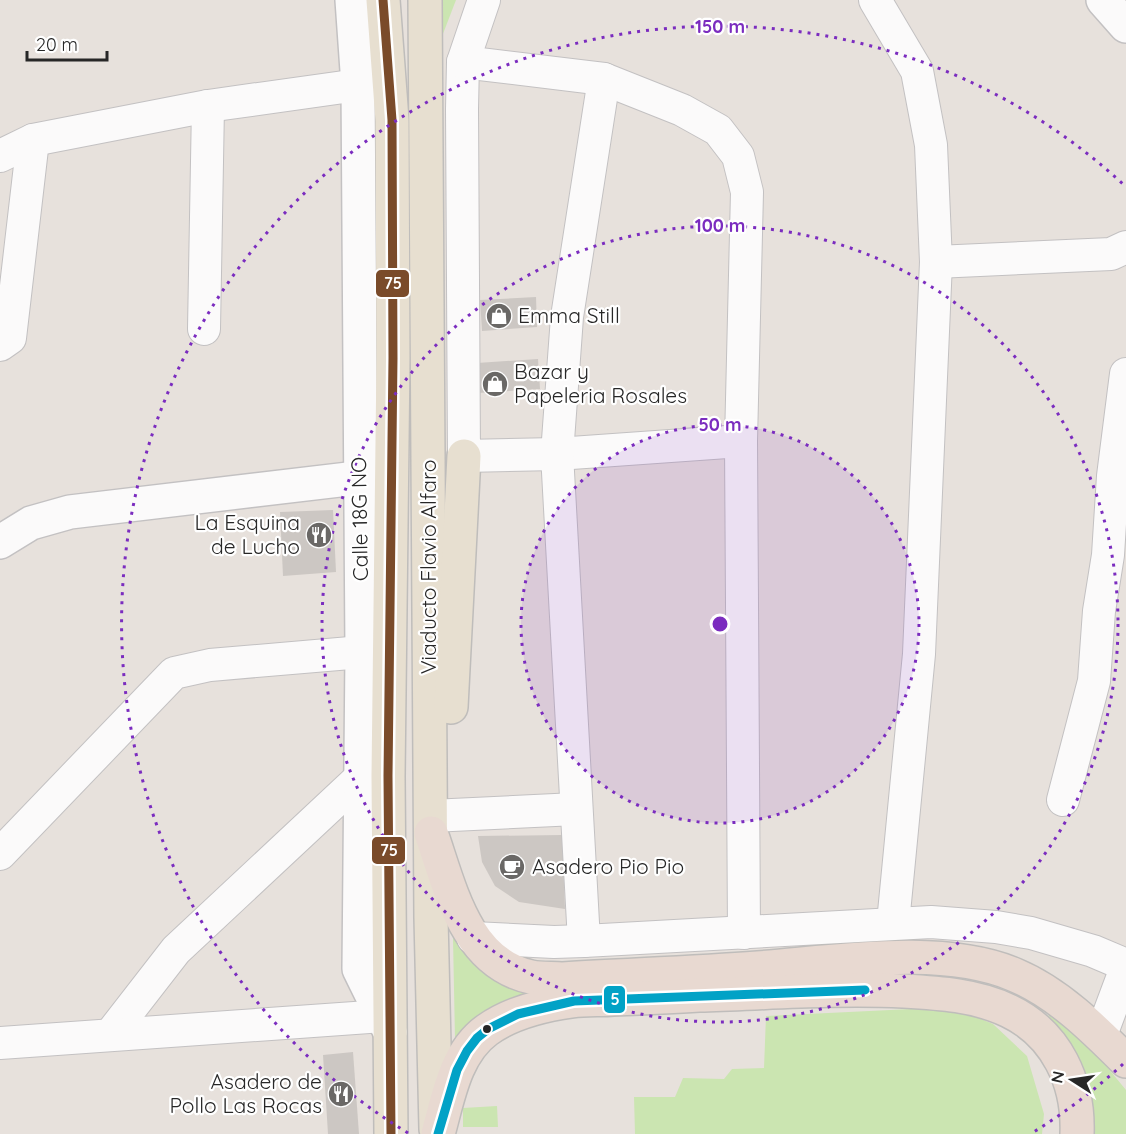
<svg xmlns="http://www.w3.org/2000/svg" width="1126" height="1134" viewBox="0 0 1126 1134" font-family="Quicksand,sans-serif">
  <rect width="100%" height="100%" fill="#e7e1dc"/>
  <g fill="#cbe5b1">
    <polygon points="441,0 456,0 441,39"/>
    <polygon points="453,938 486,969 540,987 495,1006 455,1039"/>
    <polygon points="952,1007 993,1024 1027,1056 1044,1114 1042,1134 635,1134 634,1097 675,1097 683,1078 724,1079 732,1069 764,1068 766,1016"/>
    <polygon points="1047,1013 1088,1044 1126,1090 1126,1134 1091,1134 1079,1063"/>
    <polygon points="497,1106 498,1127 463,1127 463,1108"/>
  </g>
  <g fill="#ccc7c3">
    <polygon points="536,297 537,327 482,331 480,300"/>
    <polygon points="538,359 540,389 478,393 477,363"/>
    <polygon points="333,510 336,572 283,576 280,512"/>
    <polygon points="562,835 565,909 519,902 495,886 482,862 478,836"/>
    <polygon points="353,1052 359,1134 328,1134 323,1055"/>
  </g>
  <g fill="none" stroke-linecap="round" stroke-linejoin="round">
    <g stroke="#c3c1c2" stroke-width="34">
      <g id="street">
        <polyline points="484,0 463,62 462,109 464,456 557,454 741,441"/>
        <polyline points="875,0 917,71 931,145 936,262 919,654 893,923"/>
        <polyline points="463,62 604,79 682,110 718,130 738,156 747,192 741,441 744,933"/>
        <polyline points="0,156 33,140 208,106 358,85"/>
        <polyline points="936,262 1111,254 1126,247"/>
        <polyline points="204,329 208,106"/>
        <polyline points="0,345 10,338 33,140"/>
        <polyline points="1063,800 1094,681 1099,611 1108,555 1113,476 1126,374"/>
        <polyline points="431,816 576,809"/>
        <polyline points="0,854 174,673 210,665 362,652"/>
        <polyline points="473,938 554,942 584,941 931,922 996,927 1031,933 1093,951 1126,965"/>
        <polyline points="584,941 557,454 567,317 604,79"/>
        <polyline points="110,1035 176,950 359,779"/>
        <polyline points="1101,1035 1126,968"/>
        <polyline points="0,1043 383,1016"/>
      </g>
    </g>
    <g stroke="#c3c1c2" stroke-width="36">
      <g id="secondary">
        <polyline points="352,0 358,85 362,652 359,969 390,1032"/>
        <polyline points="1103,0 1126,26"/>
        <polyline points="0,542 31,523 70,512 382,475"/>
      </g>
    </g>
    <g stroke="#bfbdbb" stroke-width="36">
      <g id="primary">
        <polyline points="383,0 392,120 393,358 388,776 391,1134"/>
        <polyline points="425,0 431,918 436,1129"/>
        <polyline points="451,707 464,456"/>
      </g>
    </g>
    <g stroke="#bfbdbb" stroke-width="36">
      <g id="highway">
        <path d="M431 833C450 887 465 963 531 977 541 979 553 978 563 979 628 975 693 973 758 968 836 962 943 944 1015 975 1058 993 1094 1029 1126 1061"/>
        <path d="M438 1134C448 1098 455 1053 487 1030 512 1012 543 1005 572 1001 585 999 600 1000 613 999 642 998 670 997 699 995 767 993 835 988 903 991 939 993 976 995 1009 1011 1057 1034 1079 1083 1077 1134"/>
      </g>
    </g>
    <use href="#street" stroke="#fbfafa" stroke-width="32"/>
    <use href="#secondary" stroke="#fbfafa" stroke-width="33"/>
    <use href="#primary" stroke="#e7dfd0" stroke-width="33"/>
    <use href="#highway" stroke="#e8d9d1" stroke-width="33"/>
    <g stroke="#fff" stroke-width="14">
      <polyline id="bus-1" points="383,0 392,120 393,358 388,776 391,1134"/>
    </g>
    <g stroke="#fff" stroke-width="14">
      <polyline id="bus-2" points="438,1134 457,1070 467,1051 477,1038 488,1029 518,1014 574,1001 865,990"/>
    </g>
    <use href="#bus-1" stroke="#7a4b2a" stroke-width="9"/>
    <use href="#bus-2" stroke="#02a2c6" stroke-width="9"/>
  </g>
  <circle cx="720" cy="624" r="199" fill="#7b2cbf" fill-opacity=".12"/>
  <g fill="none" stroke="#7b2cbf" stroke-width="3" stroke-dasharray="3 6">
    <circle cx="720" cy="624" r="199"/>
    <circle cx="720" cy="624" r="398"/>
    <path d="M1123 1064A597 597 0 0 1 1032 1133M408 1133A597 597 0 1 1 1123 184"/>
  </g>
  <defs>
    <g id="shop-disc" transform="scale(1.35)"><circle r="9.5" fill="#6a6866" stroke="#fff"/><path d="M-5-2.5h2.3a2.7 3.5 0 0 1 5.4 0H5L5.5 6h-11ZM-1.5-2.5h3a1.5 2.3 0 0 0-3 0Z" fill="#fff"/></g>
    <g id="restaurant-disc" transform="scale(1.35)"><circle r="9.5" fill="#6a6866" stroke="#fff"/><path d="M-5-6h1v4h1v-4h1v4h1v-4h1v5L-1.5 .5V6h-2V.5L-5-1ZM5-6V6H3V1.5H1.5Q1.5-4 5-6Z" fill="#fff"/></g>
    <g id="cafe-disc" transform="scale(1.35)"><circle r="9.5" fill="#6a6866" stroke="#fff"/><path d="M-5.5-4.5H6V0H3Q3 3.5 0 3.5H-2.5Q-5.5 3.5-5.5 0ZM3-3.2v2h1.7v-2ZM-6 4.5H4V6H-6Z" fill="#fff"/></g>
  </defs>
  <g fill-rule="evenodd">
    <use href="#shop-disc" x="499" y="316"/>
    <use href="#shop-disc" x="495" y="384"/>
    <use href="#restaurant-disc" x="319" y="535"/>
    <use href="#cafe-disc" x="512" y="867"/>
    <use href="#restaurant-disc" x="341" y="1094"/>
  </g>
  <circle fill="#272727" stroke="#fff" stroke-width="2" cx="487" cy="1029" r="5"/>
  <g text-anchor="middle" stroke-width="4.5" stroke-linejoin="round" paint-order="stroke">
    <g font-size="21" fill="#272727" stroke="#fff" text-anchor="start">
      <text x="518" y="323">Emma Still</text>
      <text x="514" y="379">Bazar y<tspan x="514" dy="24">Papeleria Rosales</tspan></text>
      <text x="300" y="530" text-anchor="end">La Esquina<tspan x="300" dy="24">de Lucho</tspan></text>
      <text x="532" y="874">Asadero Pio Pio</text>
      <text x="322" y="1089" text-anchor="end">Asadero de<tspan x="322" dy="24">Pollo Las Rocas</tspan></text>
    </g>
    <g font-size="21" fill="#272727" stroke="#fff">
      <text transform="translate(360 519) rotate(-91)" y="7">Calle 18G NO</text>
      <text transform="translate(429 567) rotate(-90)" y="7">Viaducto Flavio Alfaro</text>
    </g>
  </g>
  <circle cx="720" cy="624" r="9" fill="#7b2cbf" stroke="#fff" stroke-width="3"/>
  <g font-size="18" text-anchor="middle" font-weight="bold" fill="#7b2cbf" stroke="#fff" stroke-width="4.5" stroke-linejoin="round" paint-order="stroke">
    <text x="720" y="33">150 m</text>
    <text x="720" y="232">100 m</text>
    <text x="720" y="431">50 m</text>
  </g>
  <g stroke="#fff" stroke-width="2">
    <rect x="375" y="269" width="35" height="29" rx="6" fill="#7a4b2a"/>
    <rect x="371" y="836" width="35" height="29" rx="6" fill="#7a4b2a"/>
    <rect x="603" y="985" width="23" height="29" rx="6" fill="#02a2c6"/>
  </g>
  <g font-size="16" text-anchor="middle" font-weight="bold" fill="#fff">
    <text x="393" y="289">75</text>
    <text x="389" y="856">75</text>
    <text x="615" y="1005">5</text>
  </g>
  <g transform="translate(1072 1080) rotate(282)" stroke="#ffffff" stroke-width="4.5" paint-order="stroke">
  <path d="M0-4.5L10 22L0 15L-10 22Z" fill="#272727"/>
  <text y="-9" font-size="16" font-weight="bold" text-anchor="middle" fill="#272727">N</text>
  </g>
  <path d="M27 51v9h80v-9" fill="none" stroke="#272727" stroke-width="3"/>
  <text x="36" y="51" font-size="18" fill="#272727" stroke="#ffffff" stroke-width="4.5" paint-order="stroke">20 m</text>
</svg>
